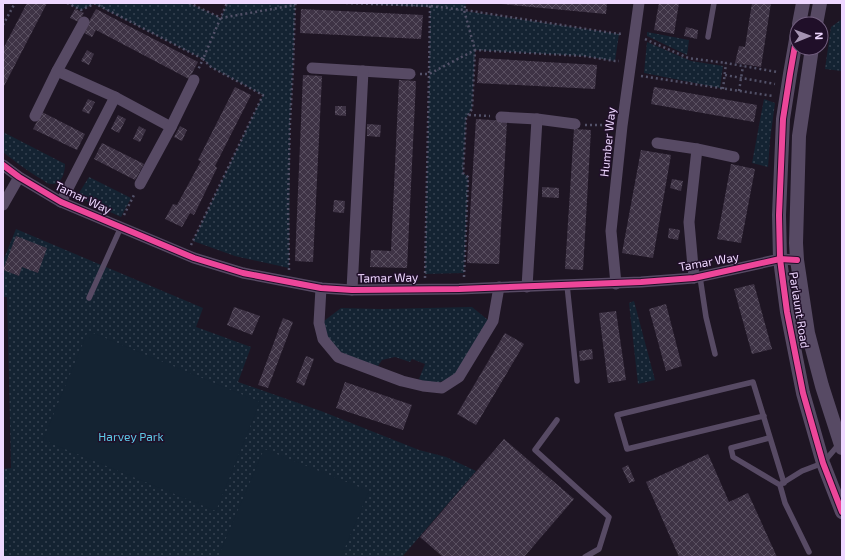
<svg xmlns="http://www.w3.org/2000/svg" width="845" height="560" viewBox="0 0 845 560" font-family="'Exo 2',sans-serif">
  <defs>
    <pattern id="grass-dots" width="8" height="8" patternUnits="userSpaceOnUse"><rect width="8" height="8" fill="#142332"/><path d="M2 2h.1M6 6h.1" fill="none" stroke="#364251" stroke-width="1.8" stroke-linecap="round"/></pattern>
    <pattern id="building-cross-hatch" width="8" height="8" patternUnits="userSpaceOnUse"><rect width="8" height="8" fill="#3e3345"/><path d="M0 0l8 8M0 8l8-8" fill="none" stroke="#5a5061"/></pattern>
  </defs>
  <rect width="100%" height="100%" fill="#1e1523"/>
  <g fill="url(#grass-dots)">
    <polygon points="67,3 189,3 221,18 227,3 296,3 295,5 293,67 290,122 289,268 235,256 193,241 263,95 211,67 203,59 94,4 81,10"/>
    <polygon points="346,3 466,3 465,11 619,34 615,61 584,56 475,50 472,109 466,118 463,173 468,177 464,273 425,274 429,74 430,7"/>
    <polygon points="842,19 842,71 825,69 831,27"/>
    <polygon points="647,32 689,40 687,55 647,36"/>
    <polygon points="647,42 691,61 723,66 720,88 644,73"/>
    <polygon points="764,99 775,103 770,140 768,167 752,163"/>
    <path d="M3 132 65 164C65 175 60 188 47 183 44 181 40 178 36 176 25 169 14 161 3 152Z"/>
    <polygon points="89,177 131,198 121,217 84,200 79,193"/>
    <polygon points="16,229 203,308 196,327 251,347 238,382 321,411 419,450 446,457 476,471 402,557 3,557 3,469 11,468 7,297 3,297 3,261"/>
    <polygon points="634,301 655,380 638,384 629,303"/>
    <path d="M472 307 488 320 464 368 450 379 436 383 425 382 419 379 425 364 412 359 410 362 395 357 382 360 378 366C362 361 333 354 326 337 324 332 324 326 324 321L341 308 381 309Z"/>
  </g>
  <g fill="#142332">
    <polygon points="88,331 260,402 216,511 43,440"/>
    <polygon points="264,449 369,491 341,557 218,557"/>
  </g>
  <g fill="url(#building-cross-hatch)">
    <polygon points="27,3 47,3 3,88 3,49"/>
    <polygon points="501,3 607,3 606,14 501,4"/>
    <polygon points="659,3 679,3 674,34 654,30"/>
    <polygon points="752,3 771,3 761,67 735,63 739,46 745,47"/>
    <polygon points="75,9 84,13 79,22 70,18"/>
    <polygon points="96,9 198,62 189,79 96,30 92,37 82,32 87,25"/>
    <polygon points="301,9 423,15 421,39 300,33"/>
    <polygon points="686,27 698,30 697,39 684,36"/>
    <polygon points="87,50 94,54 89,65 81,61"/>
    <polygon points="479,58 597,65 595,89 477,83"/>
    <polygon points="303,75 322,76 313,262 295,261"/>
    <polygon points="399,80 416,81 407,268 370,267 371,250 391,251"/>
    <polygon points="235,87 251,95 215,166 217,168 194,215 190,213 182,227 165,219 173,204 177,205 201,161 198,160"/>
    <polygon points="654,87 757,105 754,122 651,104"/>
    <polygon points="88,99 95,102 89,114 82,111"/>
    <polygon points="335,106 346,106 346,116 335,115"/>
    <polygon points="42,112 85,134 77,150 33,129"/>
    <polygon points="118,115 126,119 119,133 111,129"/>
    <polygon points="476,119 507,121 499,264 467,263"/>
    <polygon points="367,124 381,125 380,137 367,136"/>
    <polygon points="139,126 146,130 140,142 133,139"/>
    <polygon points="180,126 187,130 182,141 174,137"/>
    <polygon points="574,129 591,130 583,270 565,269"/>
    <polygon points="102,143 144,164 135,180 94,159"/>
    <polygon points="641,150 671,155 653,258 622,253"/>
    <polygon points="731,164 755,169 741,243 717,239"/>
    <polygon points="672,179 683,181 681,191 670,188"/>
    <polygon points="542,187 559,188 559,198 542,197"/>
    <polygon points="334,200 345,201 344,213 333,212"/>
    <polygon points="669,228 680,230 678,240 668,238"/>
    <polygon points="16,236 47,248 38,273 22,267 19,276 3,270"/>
    <polygon points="754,284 772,349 752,354 734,289"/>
    <polygon points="666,304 682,366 666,371 649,309"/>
    <polygon points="234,307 260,316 252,335 227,325"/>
    <polygon points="616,311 626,380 608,383 599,313"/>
    <polygon points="283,318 293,322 268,388 258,385"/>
    <polygon points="505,333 524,344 476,425 457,414"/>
    <polygon points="592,349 593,359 580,361 579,351"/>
    <polygon points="306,356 314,359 304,386 296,382"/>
    <polygon points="345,382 412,405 403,430 336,408"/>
    <polygon points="504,439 574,499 524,557 443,557 420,537"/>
    <polygon points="708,454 729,502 748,493 777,557 679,557 646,482"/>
    <polygon points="628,465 635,481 629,483 622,468"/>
  </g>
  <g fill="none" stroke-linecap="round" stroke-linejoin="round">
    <g stroke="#535269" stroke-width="2.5" stroke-dasharray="2 3" stroke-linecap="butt">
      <polyline points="67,3 81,10 94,4"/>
      <polyline points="94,3 203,59 227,3"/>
      <polyline points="189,3 221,18 295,5"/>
      <polyline points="346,3 430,6 464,10 619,34 623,33"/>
      <polyline points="3,25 15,3"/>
      <polyline points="645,39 688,58 726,63"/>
      <polyline points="420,74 429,74 475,50 584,56 615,61 619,61"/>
      <polyline points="725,75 775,84"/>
      <polyline points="641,76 773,96"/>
      <polyline points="723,89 726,63 777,72"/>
      <polyline points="739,91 743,66"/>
      <polyline points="469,115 490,116"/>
      <polyline points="585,125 610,125"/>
      <polyline points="124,215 135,193"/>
      <polyline points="191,245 263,95 211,67 203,59 198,70"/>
      <polyline points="289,270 288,203 290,122 293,67 295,5 296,3"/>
      <polyline points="464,277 468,177 463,173 466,118 472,109 475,50 464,10 466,3"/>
      <polyline points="425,278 429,74 430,6 431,3"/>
    </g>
    <g stroke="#574a64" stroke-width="5.5">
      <polyline points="708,37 714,3"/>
      <polyline points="700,277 706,317 715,354"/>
      <polyline points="567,285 577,381"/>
      <polyline points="89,298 121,227"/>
      <polyline points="764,416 627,449 617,415 753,382 784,483"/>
      <polyline points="557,420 535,450 609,517 599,549 585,557"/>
      <polyline points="769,438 731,448 733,457 780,485 785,503 809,552"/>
      <polyline points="781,484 802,471 823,463 840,443"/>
    </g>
    <g stroke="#574a64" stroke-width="11">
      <polyline points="312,68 410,74"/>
      <polyline points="57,71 115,97 171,127"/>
      <polyline points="35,116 57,71 84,22"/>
      <polyline points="501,117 537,119 575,124"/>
      <polyline points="657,143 697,149 734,157"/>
      <polyline points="3,165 19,177 61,202 194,258 243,273 321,288 352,290 459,289 641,282 694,278 780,259 797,260"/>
      <polyline points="140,184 171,127 194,80"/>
      <polyline points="61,202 115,97"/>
      <polyline points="3,205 19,177"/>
      <polyline points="694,278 689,222 697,149"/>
      <polyline points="616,284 611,231 622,126 639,3"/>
      <polyline points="527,287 537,119"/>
      <polyline points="321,288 319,323 323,339 338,357 402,381 423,386 442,388 459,377 493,321 499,287"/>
      <polyline points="352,290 363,71"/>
    </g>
    <g stroke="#574a64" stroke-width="14">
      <polyline points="799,24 803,3"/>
      <polyline points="816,24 820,3"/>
      <polyline points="797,34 790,74 783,119 779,215 780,259 787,312 803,393 823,463 842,512"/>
      <polyline points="812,48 799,136 796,243 797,260 808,333 822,386 842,448"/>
    </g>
    <g stroke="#200f29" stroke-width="8">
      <g id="cycleway">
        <polyline points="797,34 790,74 783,119 779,215 780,259 787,312 803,393 823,463 842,512"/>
        <polyline points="3,165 19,177 61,202 194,258 243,273 321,288 352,290 459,289 641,282 694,278 780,259 797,260"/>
      </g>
    </g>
    <use href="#cycleway" stroke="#ed469a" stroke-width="6"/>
  </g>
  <g text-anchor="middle" stroke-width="3" stroke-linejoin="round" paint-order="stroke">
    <g font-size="12" fill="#eed7ff" stroke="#200f29">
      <text transform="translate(608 142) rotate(-84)" y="4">Humber Way</text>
      <text transform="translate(83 198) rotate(25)" y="4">Tamar Way</text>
      <text transform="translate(709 262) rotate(-10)" y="4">Tamar Way</text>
      <text transform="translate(388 278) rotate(-1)" y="4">Tamar Way</text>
      <text transform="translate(799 310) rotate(81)" y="4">Parlaunt Road</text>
    </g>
    <g font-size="12" fill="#5dc8e5" stroke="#200f29">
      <text x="131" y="441">Harvey Park</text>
    </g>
  </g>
  <rect width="845" height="560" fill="none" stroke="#eed7ff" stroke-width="8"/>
  <g transform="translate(809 36) rotate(89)"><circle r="19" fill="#200f29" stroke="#725f7f"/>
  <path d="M0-3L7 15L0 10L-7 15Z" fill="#a593b2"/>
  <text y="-6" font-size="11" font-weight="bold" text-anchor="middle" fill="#eed7ff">N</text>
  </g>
</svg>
